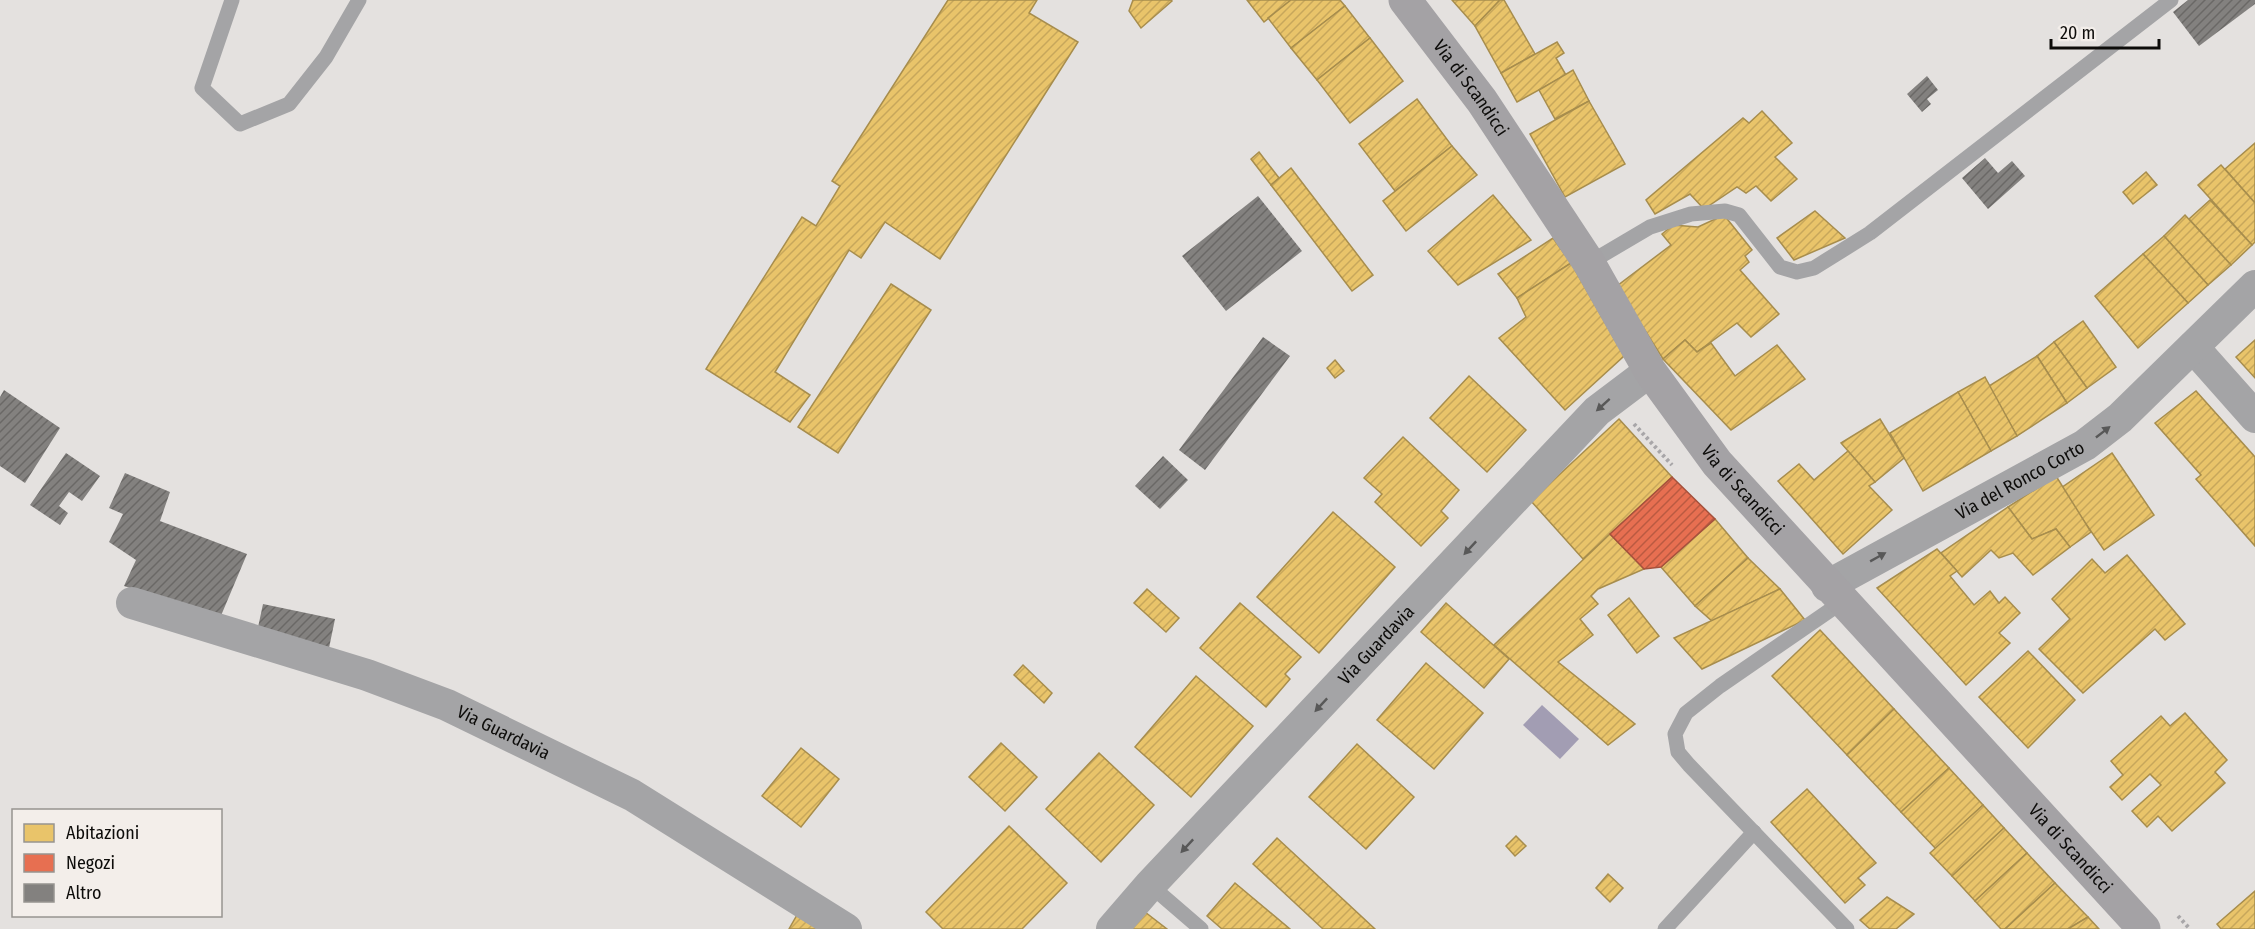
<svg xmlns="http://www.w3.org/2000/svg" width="2255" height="929" viewBox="0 0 2255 929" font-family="'Fira Sans Condensed',sans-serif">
  <defs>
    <pattern id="homes-hatch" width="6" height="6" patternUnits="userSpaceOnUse" patternTransform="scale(1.5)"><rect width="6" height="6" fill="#e9c46a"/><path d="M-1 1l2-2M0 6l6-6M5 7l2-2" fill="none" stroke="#c7a75b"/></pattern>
    <pattern id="shops-hatch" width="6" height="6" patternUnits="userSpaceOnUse" patternTransform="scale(1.5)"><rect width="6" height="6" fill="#e76f51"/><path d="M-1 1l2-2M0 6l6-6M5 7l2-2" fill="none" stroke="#ba5a41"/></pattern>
    <pattern id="building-hatch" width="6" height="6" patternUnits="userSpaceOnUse" patternTransform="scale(1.5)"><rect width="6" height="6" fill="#83817f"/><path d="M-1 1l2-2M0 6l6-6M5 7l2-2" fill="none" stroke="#6a6866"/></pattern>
  </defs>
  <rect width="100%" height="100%" fill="#e4e1df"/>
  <polygon fill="#a29db3" points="1542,705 1579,739 1560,759 1523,725"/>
  <g fill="url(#homes-hatch)" stroke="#a78d4d" stroke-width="1.5">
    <polygon points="948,0 1037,0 1029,13 1078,42 940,259 885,222 861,258 849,250 775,372 810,395 790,422 706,369 802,217 816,226 840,186 832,181"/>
    <polygon points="1133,0 1171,0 1172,1 1141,28 1129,11"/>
    <polygon points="1247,0 1291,0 1264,22"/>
    <polygon points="1291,0 1340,0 1345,6 1291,48 1268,18"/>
    <polygon points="1452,0 1500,0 1475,26"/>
    <polygon points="1500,0 1504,0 1535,54 1501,73 1475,26"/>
    <polygon points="1345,6 1370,38 1317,80 1291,48"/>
    <polygon points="1370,38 1403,81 1350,123 1317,80"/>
    <polygon points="1557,42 1564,53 1556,58 1566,75 1517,102 1501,73"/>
    <polygon points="1573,70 1589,101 1555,119 1539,90"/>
    <polygon points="1417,99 1452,146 1395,191 1359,144"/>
    <polygon points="1589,101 1625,164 1565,197 1530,134"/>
    <polygon points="1762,111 1792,143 1775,157 1797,179 1771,201 1756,186 1746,193 1737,187 1704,209 1690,194 1655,214 1646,200 1743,118 1749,123"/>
    <polygon points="2255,143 2255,203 2225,169"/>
    <polygon points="1452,146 1477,175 1406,231 1383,201"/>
    <polygon points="1259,152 1279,178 1271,185 1251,159"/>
    <polygon points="2221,165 2255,203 2255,242 2252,245 2198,185"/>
    <polygon points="1291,168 1373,275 1352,291 1271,185"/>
    <polygon points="2146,172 2157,185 2133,204 2123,192"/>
    <polygon points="1493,195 1531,240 1458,285 1428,251"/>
    <polygon points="2210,200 2252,245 2231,265 2189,219"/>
    <polygon points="1815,211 1845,238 1794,260 1777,238"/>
    <polygon points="1724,215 1752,250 1745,256 1749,262 1740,270 1779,314 1751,337 1737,323 1697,352 1685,340 1663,359 1617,286 1671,245 1662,234 1673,225 1698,227"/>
    <polygon points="2185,215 2231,265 2208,285 2164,236"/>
    <polygon points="2164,236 2208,285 2188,303 2143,254"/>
    <polygon points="1553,238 1571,263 1517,298 1498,274"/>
    <polygon points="2143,254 2188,303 2138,348 2095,296"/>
    <polygon points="1571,263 1624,356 1565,410 1499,338 1526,317 1517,298"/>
    <polygon points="891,284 931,310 838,453 798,427"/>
    <polygon points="2083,321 2116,367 2087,388 2054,342"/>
    <polygon points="1685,340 1697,352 1711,343 1735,376 1777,345 1805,379 1731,430 1663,359"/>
    <polygon points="2255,340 2255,378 2236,357"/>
    <polygon points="2054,342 2087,388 2067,403 2037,356"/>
    <polygon points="2037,356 2067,403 2017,436 1989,386"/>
    <polygon points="1335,360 1344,371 1335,378 1327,368"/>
    <polygon points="1469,376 1526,430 1487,472 1430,418"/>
    <polygon points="1985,377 2017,436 1991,451 1958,392"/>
    <polygon points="2196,391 2255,457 2255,546 2196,479 2201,475 2155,423"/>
    <polygon points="1958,392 1991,451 1923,491 1890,433"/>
    <polygon points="1619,419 1672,477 1583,559 1531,501"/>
    <polygon points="1880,419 1904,458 1875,482 1841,443"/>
    <polygon points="1403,437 1459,490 1441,511 1448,518 1421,546 1375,502 1382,494 1364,478"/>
    <polygon points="1848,451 1875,482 1869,486 1892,510 1843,554 1778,481 1799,464 1814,480"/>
    <polygon points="2112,453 2154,515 2104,550 2061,488"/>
    <polygon points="2056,476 2091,532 2070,547 2056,529 2032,539 2008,507"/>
    <polygon points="2008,507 2032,539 2056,529 2070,547 2033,575 2013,553 1999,558 1991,550 1962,577 1941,553"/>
    <polygon points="1333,512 1395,567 1319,653 1257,597"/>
    <polygon points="1715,519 1748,558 1695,606 1661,567"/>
    <polygon points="1610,534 1644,569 1598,589 1591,596 1598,604 1580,619 1593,635 1558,662 1635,724 1608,745 1494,645"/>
    <polygon points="1937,549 1957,571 1950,576 1974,605 1990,591 1999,603 2005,597 2020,613 1999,633 2010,643 1966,685 1877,588"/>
    <polygon points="2127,555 2185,624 2165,640 2155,629 2083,693 2039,649 2070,619 2052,599 2092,559 2105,573"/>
    <polygon points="1748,558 1780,589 1712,621 1695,606"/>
    <polygon points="1147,589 1179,618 1166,632 1134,603"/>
    <polygon points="1780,589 1805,620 1702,669 1674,638"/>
    <polygon points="1629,598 1659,636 1637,653 1608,615"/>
    <polygon points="1240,603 1301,657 1285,674 1290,679 1266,707 1200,648"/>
    <polygon points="1446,603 1509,659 1484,688 1421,632"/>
    <polygon points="1820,630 1894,709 1847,755 1772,676"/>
    <polygon points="2028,651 2075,700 2028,748 1979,697"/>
    <polygon points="1426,663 1483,713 1434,769 1377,720"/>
    <polygon points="1023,665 1052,693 1044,703 1014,675"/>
    <polygon points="1196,676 1253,726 1191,797 1135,747"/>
    <polygon points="1894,709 1949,768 1901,812 1847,755"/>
    <polygon points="2185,713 2227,760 2215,772 2225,783 2172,831 2158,816 2147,827 2132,811 2161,785 2150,774 2122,800 2110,787 2123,775 2111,761 2161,716 2170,726"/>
    <polygon points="1001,743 1037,777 1005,811 969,777"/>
    <polygon points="1357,744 1414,797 1366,849 1309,797"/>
    <polygon points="801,748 839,779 801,827 762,796"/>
    <polygon points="1099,753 1154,805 1101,862 1046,809"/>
    <polygon points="1949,768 1983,805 1936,849 1901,812"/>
    <polygon points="1807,789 1876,863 1858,878 1865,885 1845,903 1771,822"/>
    <polygon points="1983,805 2004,828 1952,876 1930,853"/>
    <polygon points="1009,826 1067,883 1022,929 943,929 926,912"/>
    <polygon points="2004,828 2027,853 1975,901 1952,876"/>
    <polygon points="1516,836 1526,846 1515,856 1506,846"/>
    <polygon points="1277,838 1375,929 1323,929 1253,864"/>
    <polygon points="2027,853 2055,883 2005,929 2001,929 1975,901"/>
    <polygon points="1608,874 1623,888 1610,902 1596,888"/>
    <polygon points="1235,883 1290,929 1222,929 1207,916"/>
    <polygon points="2055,883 2088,917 2068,929 2005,929"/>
    <polygon points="2255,891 2255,929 2221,929 2217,924"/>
    <polygon points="1887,897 1914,914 1896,929 1870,929 1860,920"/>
    <polygon points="1145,912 1167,929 1130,929"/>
    <polygon points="797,915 824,929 789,929"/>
    <polygon points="2088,917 2099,929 2068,929"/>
  </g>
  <polygon fill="url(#shops-hatch)" stroke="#a6513c" stroke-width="1.5" points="1672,477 1715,519 1661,567 1644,569 1610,534"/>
  <g fill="url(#building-hatch)">
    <polygon points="2188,0 2255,0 2255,4 2199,46 2173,12"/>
    <polygon points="1927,76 1938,90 1927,99 1931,104 1922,112 1907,94"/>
    <polygon points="1985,158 1998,173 2012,161 2025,176 1988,209 1962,178"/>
    <polygon points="1258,196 1302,251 1226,311 1182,256"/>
    <polygon points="1263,337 1290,356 1205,470 1179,450"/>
    <polygon points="4,390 60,428 25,483 0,466 0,397"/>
    <polygon points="66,453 100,476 82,501 69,492 59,506 68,513 60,525 30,505"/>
    <polygon points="1163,456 1188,480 1160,509 1135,486"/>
    <polygon points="125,473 170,492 160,521 247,554 220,618 124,586 136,560 109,542 123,514 109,508"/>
    <polygon points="263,604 335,619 329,648 257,632"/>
  </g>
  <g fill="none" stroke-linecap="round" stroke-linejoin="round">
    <g stroke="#a8a6a8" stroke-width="4" stroke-dasharray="3 3" stroke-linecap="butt">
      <polyline points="1634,424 1672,465"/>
      <polyline points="2178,916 2190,929"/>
    </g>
    <g stroke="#a4a4a6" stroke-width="15">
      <polyline points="232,0 202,88 240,124 289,104 326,57 359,0"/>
      <polyline points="1589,263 1650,227 1691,214 1725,211 1739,215 1780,267 1797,272 1814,268 1870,233 2171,0"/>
      <polyline points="1842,602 1720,686 1686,713 1675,734 1678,752 1689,765 1847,929"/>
      <polyline points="1150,885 1201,929"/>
      <polyline points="1665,929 1754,832"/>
    </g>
    <g stroke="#a4a4a6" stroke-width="32">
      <polyline points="2193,347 2255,417"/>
      <path id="s1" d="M1827 586 2085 445 2120 418 2255 286"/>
      <path id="s2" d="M132 603 367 675 447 705 632 795 846 929"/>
      <path id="s3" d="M1112 929 1150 885 1597 411 1650 371"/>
    </g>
    <path stroke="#a4a2a5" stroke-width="33" id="s4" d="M1405 0 1482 101 1589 263 1650 371 1717 463 2144 929"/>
  </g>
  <defs><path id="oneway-solid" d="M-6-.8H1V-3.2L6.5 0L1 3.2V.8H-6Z" transform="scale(1.5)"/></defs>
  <g fill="#585858">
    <use href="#oneway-solid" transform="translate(1603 405) rotate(138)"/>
    <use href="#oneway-solid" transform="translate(2103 432) rotate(-38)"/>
    <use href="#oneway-solid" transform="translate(1470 548) rotate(133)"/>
    <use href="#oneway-solid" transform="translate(1878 557) rotate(-29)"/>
    <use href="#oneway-solid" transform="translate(1321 705) rotate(133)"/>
    <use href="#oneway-solid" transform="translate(1187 846) rotate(133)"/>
  </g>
  <g text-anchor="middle" stroke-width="6" stroke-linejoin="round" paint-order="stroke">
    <g font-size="18" fill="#0d0c0a" stroke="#f3eeea">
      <text dy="6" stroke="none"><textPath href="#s4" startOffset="110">Via di Scandicci</textPath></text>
      <text dy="6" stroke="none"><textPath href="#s1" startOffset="220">Via del Ronco Corto</textPath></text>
      <text dy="6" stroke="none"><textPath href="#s4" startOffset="596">Via di Scandicci</textPath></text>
      <text dy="6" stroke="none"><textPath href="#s3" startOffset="388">Via Guardavia</textPath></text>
      <text dy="6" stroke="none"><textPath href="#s2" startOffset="394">Via Guardavia</textPath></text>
      <text dy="6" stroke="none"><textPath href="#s4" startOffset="1082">Via di Scandicci</textPath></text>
    </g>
  </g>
  <rect x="12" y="809" width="210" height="108" fill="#f3eeea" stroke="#979490" stroke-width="1.5"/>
  <rect x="24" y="824" width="30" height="18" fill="#e9c46a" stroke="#979490" stroke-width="1.5"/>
  <text x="66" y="839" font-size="18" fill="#0d0c0a">Abitazioni</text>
  <rect x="24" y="854" width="30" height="18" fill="#e76f51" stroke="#979490" stroke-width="1.5"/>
  <text x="66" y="869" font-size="18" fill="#0d0c0a">Negozi</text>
  <rect x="24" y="884" width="30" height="18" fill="#83817f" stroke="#979490" stroke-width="1.5"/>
  <text x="66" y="899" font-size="18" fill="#0d0c0a">Altro</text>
  <path d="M2051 39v9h108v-9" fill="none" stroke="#0d0c0a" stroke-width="3"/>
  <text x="2060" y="39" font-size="18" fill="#0d0c0a" stroke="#f3eeea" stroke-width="4.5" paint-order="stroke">20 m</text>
</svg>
